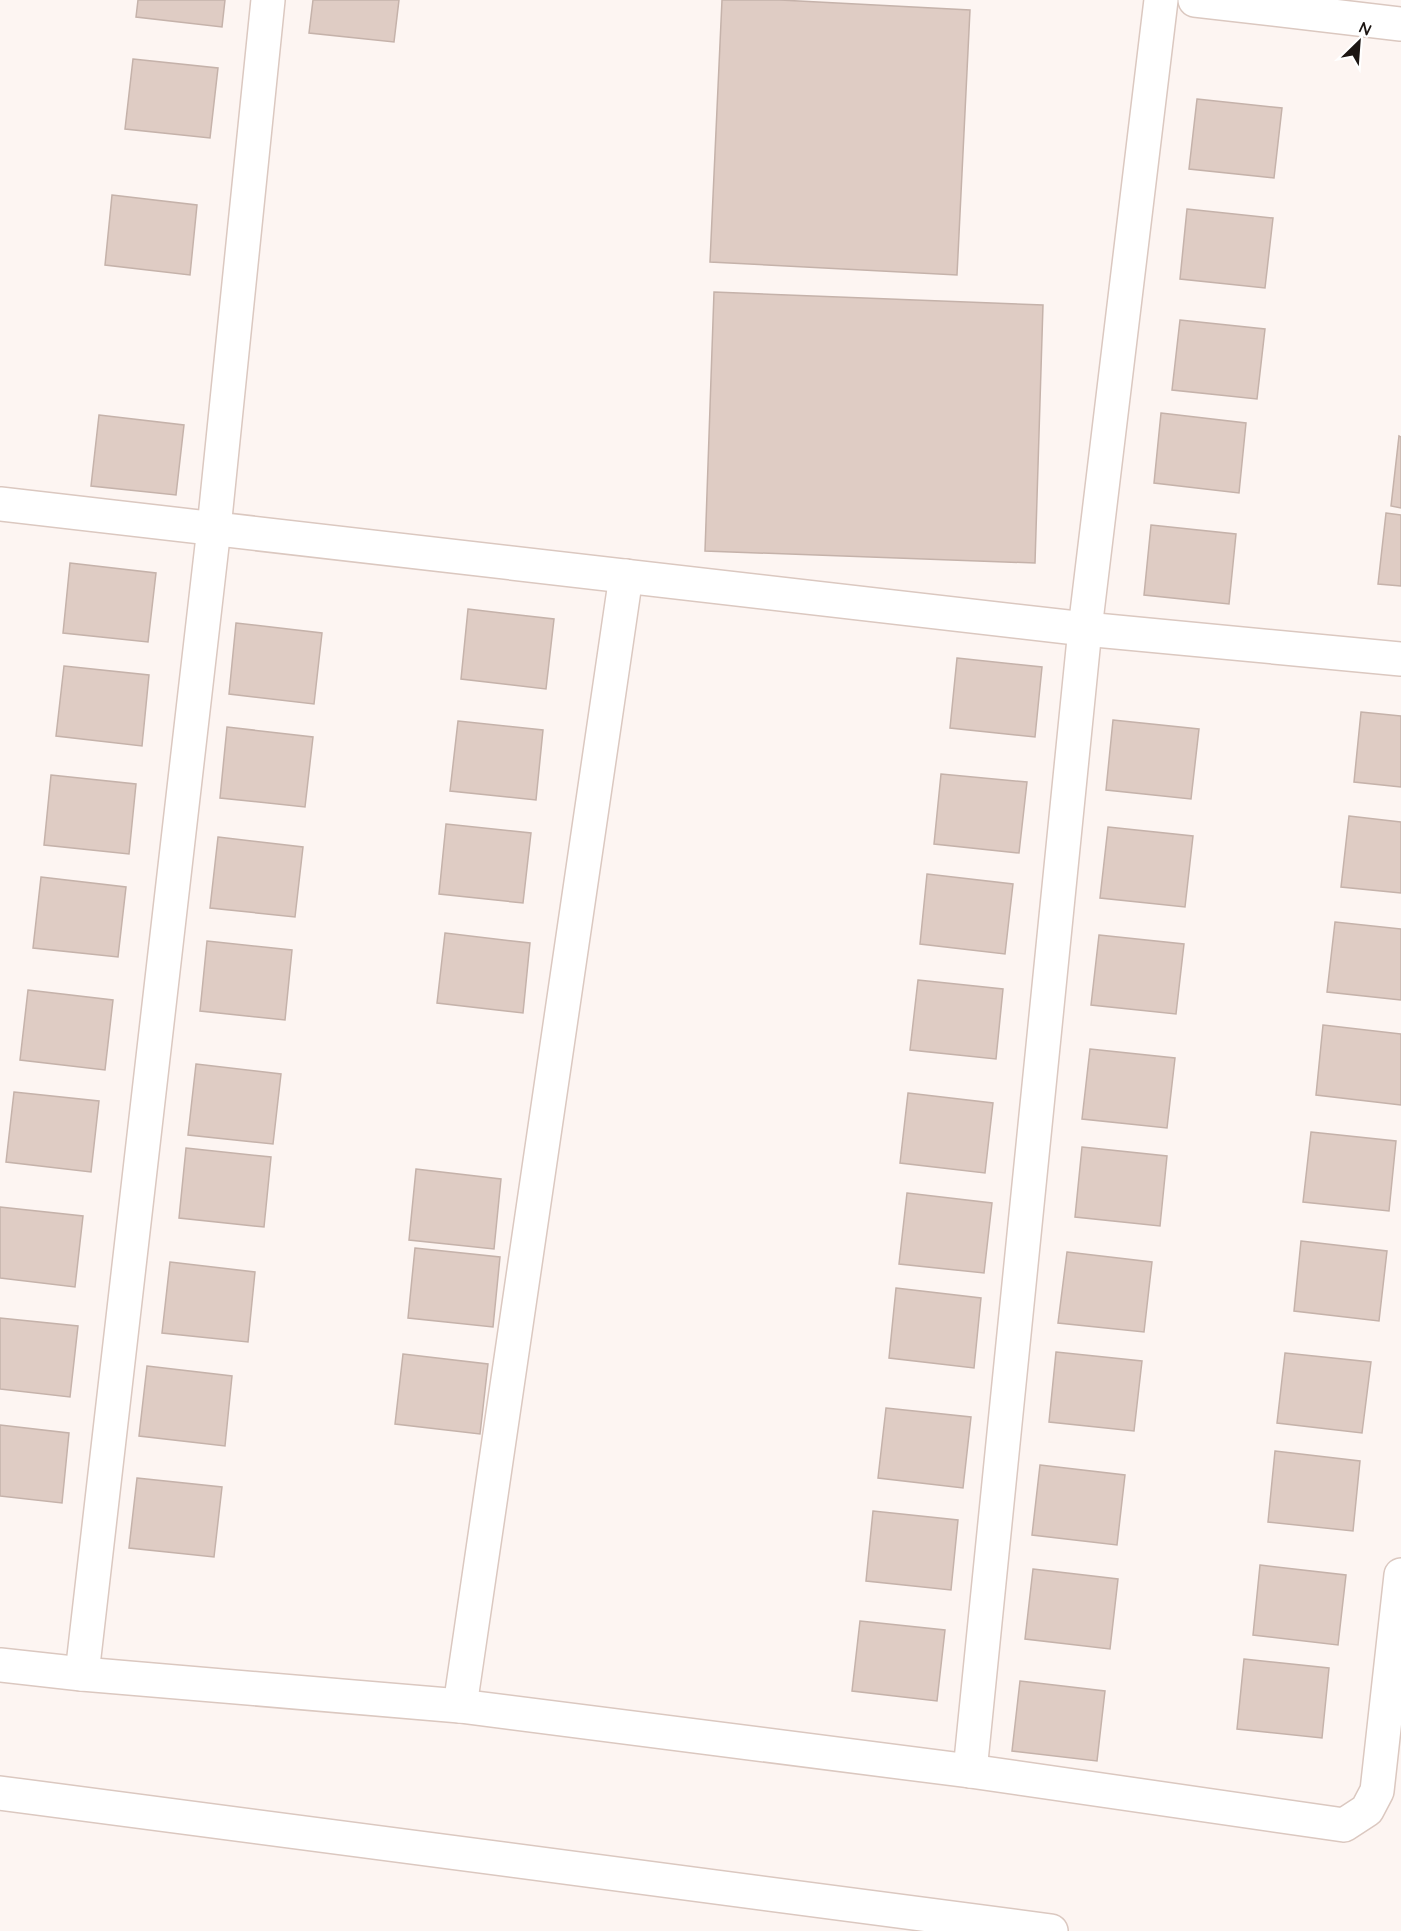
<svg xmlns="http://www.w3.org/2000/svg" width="1401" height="1931" viewBox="0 0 1401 1931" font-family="Quicksand,sans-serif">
  <rect width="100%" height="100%" fill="#fdf5f2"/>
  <g fill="#dfccc4" stroke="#c5b2aa" stroke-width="1.5">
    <polygon points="138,0 225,0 222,27 136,17"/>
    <polygon points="313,0 399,0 394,42 309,33"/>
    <polygon points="722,0 780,0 970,10 957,275 710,262"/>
    <polygon points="133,59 218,68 210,138 125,129"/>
    <polygon points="1197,99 1282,108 1274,178 1189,169"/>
    <polygon points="112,195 197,205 190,275 105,265"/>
    <polygon points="1187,209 1273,218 1265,288 1180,279"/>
    <polygon points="714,292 1043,305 1035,563 705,551"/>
    <polygon points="1180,320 1265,329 1257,399 1172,390"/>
    <polygon points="1161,413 1246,423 1239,493 1154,483"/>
    <polygon points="99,415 184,425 176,495 91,486"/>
    <polygon points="1399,436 1401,437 1401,508 1391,506"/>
    <polygon points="1386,513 1401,515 1401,586 1378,584"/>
    <polygon points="1151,525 1236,534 1229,604 1144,595"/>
    <polygon points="70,563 156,573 148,642 63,633"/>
    <polygon points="468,609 554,619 546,689 461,679"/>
    <polygon points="236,623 322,633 314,704 229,694"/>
    <polygon points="957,658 1042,667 1035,737 950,728"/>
    <polygon points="64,666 149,675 142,746 56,736"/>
    <polygon points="1361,712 1401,716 1401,787 1354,782"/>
    <polygon points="1113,720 1199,729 1191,799 1106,790"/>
    <polygon points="458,721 543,730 536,800 450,791"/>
    <polygon points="227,727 313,737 305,807 220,798"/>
    <polygon points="941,774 1027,782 1019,853 934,844"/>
    <polygon points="51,775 136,784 129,854 44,845"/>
    <polygon points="1349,816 1401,822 1401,893 1341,887"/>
    <polygon points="446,824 531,833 523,903 439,894"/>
    <polygon points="1108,827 1193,836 1185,907 1100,898"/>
    <polygon points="218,837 303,847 295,917 210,908"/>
    <polygon points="927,874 1013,884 1005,954 920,944"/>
    <polygon points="41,877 126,887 118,957 33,948"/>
    <polygon points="1335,922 1401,929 1401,1000 1327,992"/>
    <polygon points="445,933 530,943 523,1013 437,1003"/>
    <polygon points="1099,935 1184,944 1176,1014 1091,1005"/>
    <polygon points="207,941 292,950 285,1020 200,1011"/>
    <polygon points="918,980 1003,989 996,1059 910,1050"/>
    <polygon points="28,990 113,1000 105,1070 20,1060"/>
    <polygon points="1323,1025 1401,1034 1401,1105 1316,1095"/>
    <polygon points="1090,1049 1175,1058 1167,1128 1082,1119"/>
    <polygon points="196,1064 281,1074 273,1144 188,1135"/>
    <polygon points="14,1092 99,1101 91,1172 6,1162"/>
    <polygon points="908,1093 993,1103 985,1173 900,1163"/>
    <polygon points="1311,1132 1396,1141 1389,1211 1303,1202"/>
    <polygon points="1082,1147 1167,1156 1160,1226 1075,1217"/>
    <polygon points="186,1148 271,1157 264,1227 179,1218"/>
    <polygon points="416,1169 501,1179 494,1249 409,1240"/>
    <polygon points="907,1193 992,1203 984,1273 899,1264"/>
    <polygon points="0,1207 83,1216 75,1287 0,1278"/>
    <polygon points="1301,1241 1387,1251 1379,1321 1294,1311"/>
    <polygon points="415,1248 500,1257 493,1327 408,1318"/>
    <polygon points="1067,1252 1152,1262 1144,1332 1058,1323"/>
    <polygon points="170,1262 255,1272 248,1342 162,1333"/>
    <polygon points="896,1288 981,1298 974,1368 889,1358"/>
    <polygon points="0,1318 78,1326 70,1397 0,1389"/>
    <polygon points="1056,1352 1142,1361 1134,1431 1049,1422"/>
    <polygon points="1285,1353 1371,1362 1362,1433 1277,1423"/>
    <polygon points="403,1354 488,1364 480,1434 395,1424"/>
    <polygon points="147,1366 232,1376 225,1446 139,1436"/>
    <polygon points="886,1408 971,1417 963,1488 878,1478"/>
    <polygon points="0,1425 69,1433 62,1503 0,1496"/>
    <polygon points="1275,1451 1360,1461 1353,1531 1268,1522"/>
    <polygon points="1040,1465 1125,1475 1117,1545 1032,1535"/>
    <polygon points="137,1478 222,1487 214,1557 129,1548"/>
    <polygon points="873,1511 958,1520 951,1590 866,1581"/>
    <polygon points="1260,1565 1346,1575 1338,1645 1253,1635"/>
    <polygon points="1033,1569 1118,1579 1110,1649 1025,1639"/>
    <polygon points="860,1621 945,1630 937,1701 852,1691"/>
    <polygon points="1244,1659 1329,1668 1322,1738 1237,1729"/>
    <polygon points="1020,1681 1105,1691 1097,1761 1012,1751"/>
  </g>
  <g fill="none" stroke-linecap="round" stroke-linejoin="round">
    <g stroke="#dbc8c0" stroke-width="36">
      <g id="minor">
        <polyline points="1195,0 1401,24"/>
        <polyline points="0,504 1085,629 1401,659"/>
        <polyline points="0,1665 82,1674 460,1706 970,1771 1344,1825 1367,1810 1377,1791 1401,1575"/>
        <polyline points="82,1674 214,528 268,0"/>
        <polyline points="460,1706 626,576"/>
        <polyline points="970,1771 1085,629 1161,0"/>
        <polyline points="0,1793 1051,1931"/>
      </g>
    </g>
    <use href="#minor" stroke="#fff" stroke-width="33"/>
  </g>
  <g transform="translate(1359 42) rotate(25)" stroke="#ffffff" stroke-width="4.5" paint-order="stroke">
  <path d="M0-4.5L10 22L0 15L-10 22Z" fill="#1c1512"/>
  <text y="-9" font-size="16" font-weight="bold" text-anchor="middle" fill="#1c1512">N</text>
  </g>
</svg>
